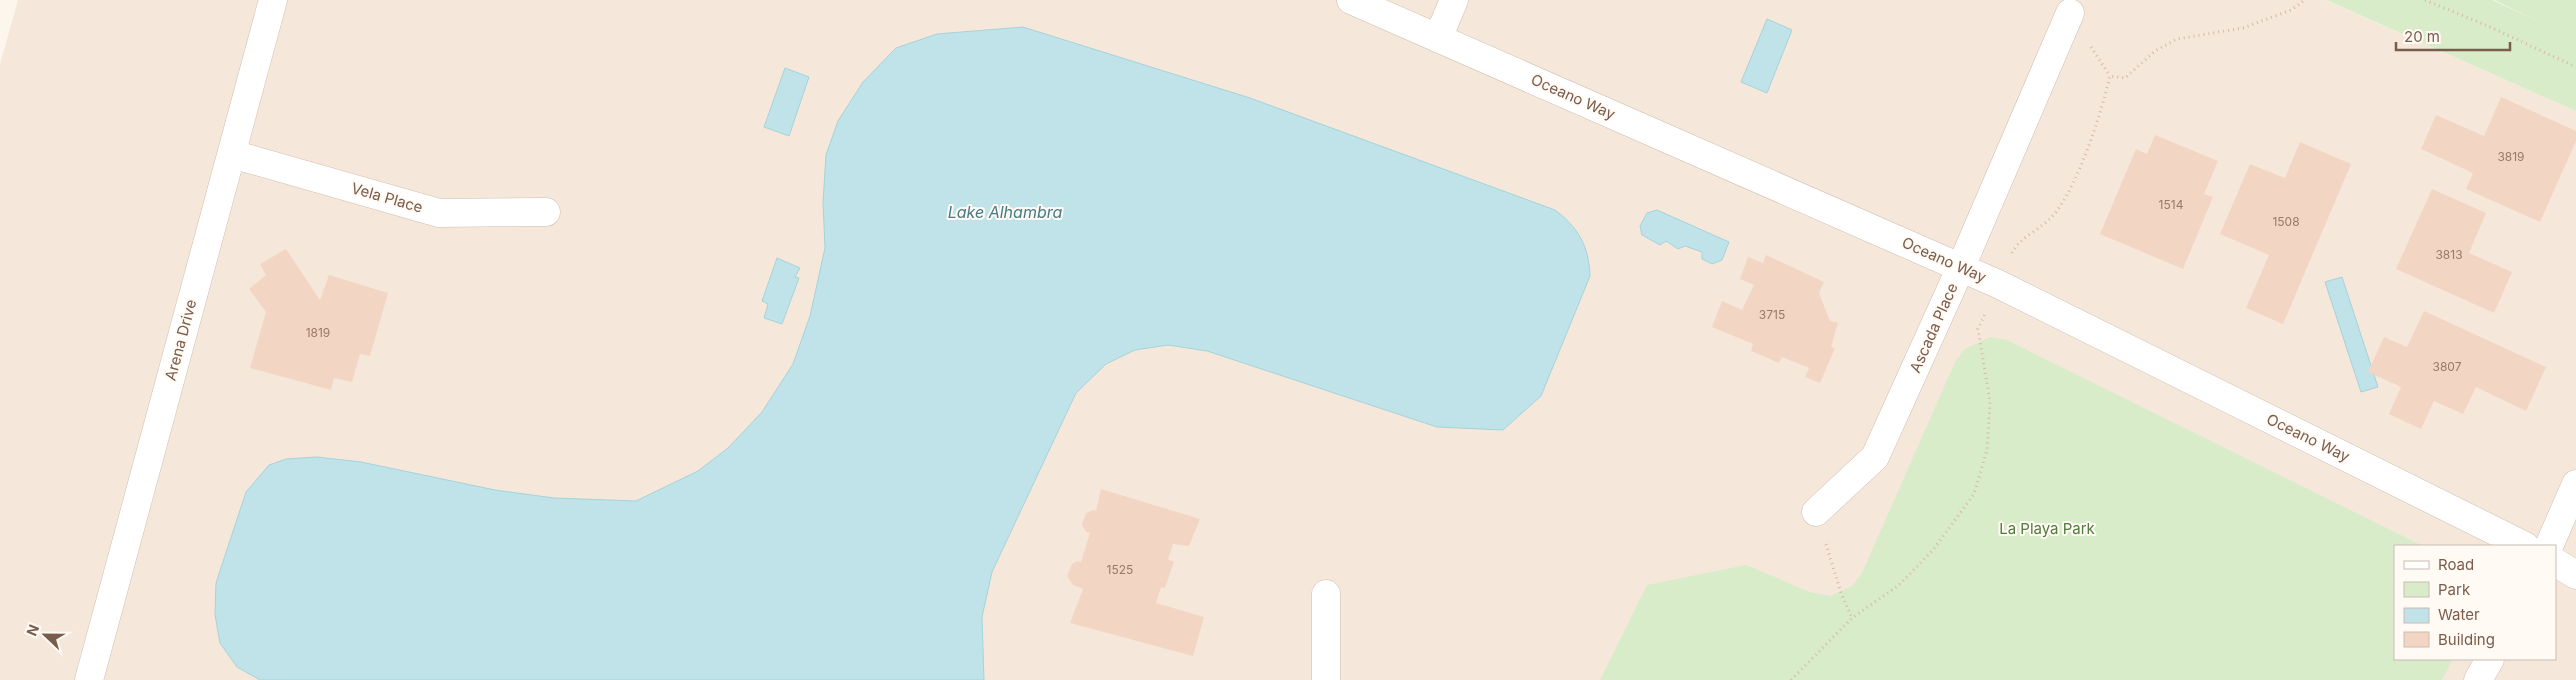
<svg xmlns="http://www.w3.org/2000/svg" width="2576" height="680" viewBox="0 0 2576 680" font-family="Inter,sans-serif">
  <rect width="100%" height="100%" fill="#fdf6ec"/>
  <path fill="#f5e8da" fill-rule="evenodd" d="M18 0H2325L2576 111V680H0V64ZM2395 546H2555V659H2395Z"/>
  <g fill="#d8ecc9">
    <polygon points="2326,0 2492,0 2540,22 2494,0 2576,0 2576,111"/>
    <polygon points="1990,337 2007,340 2423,546 2395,546 2395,659 2453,659 2442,680 1600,680 1647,585 1746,565 1810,592 1830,596 1852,586 1862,573 1955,362 1965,349"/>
  </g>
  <g fill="#bfe3e8" stroke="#a5d3da">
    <polygon points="1767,19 1792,30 1767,93 1741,82"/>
    <path d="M1023 27 1250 98 1555 210C1579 228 1589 247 1590 276L1541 396 1503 430 1437 427 1207 351 1168 345 1135 350 1106 364 1076 393 992 572 982 617 984 680H260L237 667 220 643 215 615 216 583 246 492 269 465 286 459 317 457 361 462 495 490 554 498 636 501 698 471 728 448 762 412 793 364 810 316 825 248 823 202 826 155 838 121 863 82 896 48 937 34Z"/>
    <polygon points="785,68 809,77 789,136 764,127"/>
    <polygon points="1657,210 1729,242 1722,260 1712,264 1702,259 1702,252 1685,246 1678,249 1666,241 1660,245 1642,235 1640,226 1647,213"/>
    <polygon points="777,258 800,268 795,277 799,278 782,324 764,318 768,304 762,301"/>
    <polygon points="2342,277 2378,387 2361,392 2325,282"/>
  </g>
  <g fill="#f3d5c3">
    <polygon points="2501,97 2576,131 2576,141 2540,222 2466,189 2473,173 2421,149 2436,115 2484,136"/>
    <polygon points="2155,135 2218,161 2204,194 2213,197 2183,269 2100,234 2136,149 2147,154"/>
    <polygon points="2300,142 2351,164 2283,324 2246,308 2269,255 2220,234 2250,164 2285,178"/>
    <polygon points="2432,189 2486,213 2469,253 2512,272 2494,313 2396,269"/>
    <polygon points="286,249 320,300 329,275 388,293 370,356 360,354 352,382 334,378 331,390 250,368 266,312 249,289 266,275 260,264"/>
    <polygon points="1766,255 1824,282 1819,293 1830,321 1838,323 1831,347 1835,348 1820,383 1805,377 1809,368 1782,357 1779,363 1751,351 1753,344 1712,327 1722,301 1742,310 1754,285 1740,279 1748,257 1763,263"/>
    <polygon points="2424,311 2546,367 2526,411 2476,387 2463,414 2434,401 2421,429 2389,414 2401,387 2368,372 2384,337 2407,347"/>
    <polygon points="1101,489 1200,519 1189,546 1173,544 1168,559 1174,562 1165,588 1161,587 1156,603 1204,617 1193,656 1070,623 1083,589 1073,585 1067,576 1072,564 1077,561 1081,562 1090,533 1086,532 1082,525 1086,513 1093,510 1096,511"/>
  </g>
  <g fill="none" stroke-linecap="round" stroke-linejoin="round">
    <g stroke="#d1beb0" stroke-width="29">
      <g id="street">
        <polyline points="1351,0 1998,284 2525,546"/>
        <polyline points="1438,38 1454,0"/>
        <polyline points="232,154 439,213 546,212"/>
        <polyline points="1816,512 1875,457 1961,267 2070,13"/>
        <polyline points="2549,546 2576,484"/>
        <polyline points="2555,562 2576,575"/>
        <polyline points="1326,594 1326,680"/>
        <polyline points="89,680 273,0"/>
        <polyline points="2478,680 2490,659"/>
      </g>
    </g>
    <g stroke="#d9b8a5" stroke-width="3" stroke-dasharray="1 4" stroke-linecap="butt">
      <polyline points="2425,0 2488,26 2576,67"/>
      <polyline points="2091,47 2110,76"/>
      <path d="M2012 253C2019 237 2044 228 2056 212 2079 182 2101 114 2110 76L2125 78 2155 51 2177 39 2243 28 2291 10 2305 0"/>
      <polyline points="1826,544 1841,593 1852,618"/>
      <polyline points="1791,680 1852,618 1899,585 1933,550 1974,494 1987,450 1990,402 1978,329 1985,314"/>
    </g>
    <use href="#street" stroke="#fff" stroke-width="28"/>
  </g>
  <g text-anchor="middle" stroke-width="4" stroke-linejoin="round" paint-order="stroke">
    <g font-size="12" fill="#987a6a">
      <text x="2511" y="161">3819</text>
      <text x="2171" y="209">1514</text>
      <text x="2286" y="226">1508</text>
      <text x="2449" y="259">3813</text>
      <text x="1772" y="319">3715</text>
      <text x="318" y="337">1819</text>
      <text x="2447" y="371">3807</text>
      <text x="1120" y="574">1525</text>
    </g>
    <g font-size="15" fill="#7a5c4d" stroke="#fffaf3">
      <text transform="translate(1573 97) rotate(24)" y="5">Oceano Way</text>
      <text transform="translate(387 198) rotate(16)" y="5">Vela Place</text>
      <text transform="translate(1944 260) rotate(24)" y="5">Oceano Way</text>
      <text transform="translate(1934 328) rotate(-66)" y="5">Ascada Place</text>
      <text transform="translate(181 340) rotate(-75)" y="5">Arena Drive</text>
      <text transform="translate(2308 438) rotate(26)" y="5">Oceano Way</text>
    </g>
    <g font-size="15" fill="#537a41" stroke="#fffaf3">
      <text x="2047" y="534">La Playa Park</text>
    </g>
    <g font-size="16" font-style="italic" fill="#437c86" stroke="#fffaf3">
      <text x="1005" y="218">Lake Alhambra</text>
    </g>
  </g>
  <rect x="2394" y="545" width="162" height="115" fill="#fffaf3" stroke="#cabbb1"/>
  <rect x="2404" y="561" width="25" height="8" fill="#ffffff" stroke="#cabbb1"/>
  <text x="2438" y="570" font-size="15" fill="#7a5c4d">Road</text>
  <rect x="2404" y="582" width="25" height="15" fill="#d8ecc9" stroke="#cabbb1"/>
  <text x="2438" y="595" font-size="15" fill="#7a5c4d">Park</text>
  <rect x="2404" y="608" width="25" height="15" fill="#bfe3e8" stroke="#cabbb1"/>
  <text x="2438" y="620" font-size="15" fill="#7a5c4d">Water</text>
  <rect x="2404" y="632" width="25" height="15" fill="#f3d5c3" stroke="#cabbb1"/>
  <text x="2438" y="645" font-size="15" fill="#7a5c4d">Building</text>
  <g transform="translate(45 635) rotate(292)" stroke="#fffaf3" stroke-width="4" paint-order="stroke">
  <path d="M0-4L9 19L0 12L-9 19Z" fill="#7a5c4d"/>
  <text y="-8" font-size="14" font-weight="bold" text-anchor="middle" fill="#7a5c4d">N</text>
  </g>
  <path d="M2396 42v8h114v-8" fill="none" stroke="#7a5c4d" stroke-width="2.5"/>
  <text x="2404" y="42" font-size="15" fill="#7a5c4d" stroke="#fffaf3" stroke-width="4" paint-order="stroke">20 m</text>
</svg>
